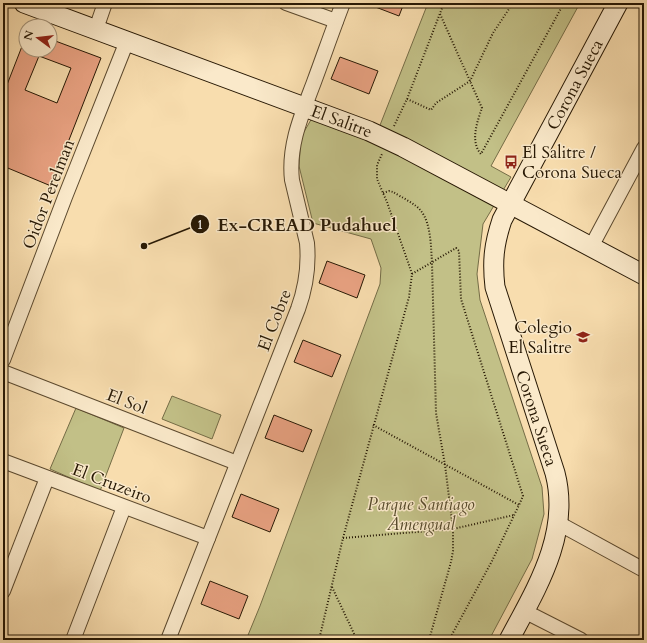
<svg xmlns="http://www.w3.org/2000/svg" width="647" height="643" viewBox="0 0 647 643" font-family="Cardo,serif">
  <rect width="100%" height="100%" fill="#f8ddae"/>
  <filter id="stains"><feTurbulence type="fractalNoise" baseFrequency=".005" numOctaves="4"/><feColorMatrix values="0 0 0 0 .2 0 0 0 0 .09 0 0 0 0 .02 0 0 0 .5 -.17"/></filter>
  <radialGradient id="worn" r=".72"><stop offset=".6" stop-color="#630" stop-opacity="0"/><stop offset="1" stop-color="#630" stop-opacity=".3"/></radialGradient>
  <g fill="#c2c087" stroke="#746c46">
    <polygon points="428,3 580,3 491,166 511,177 483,224 477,274 480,300 542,487 544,514 532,559 489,640 246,640 260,606 380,284 381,268 371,239 313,223 299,166 301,137 312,118 373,143"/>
    <polygon points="172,396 221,415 212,439 162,419"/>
    <polygon points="76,408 124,428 100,491 50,469"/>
  </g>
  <g fill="#e9a282" stroke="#271804" fill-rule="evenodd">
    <polygon points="365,3 404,3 399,16"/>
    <path d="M26 36V50H50V39L101 58 51 186 3 166V95ZM39 56 71 68 57 103 25 90Z"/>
    <polygon points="340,57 378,71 369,94 331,79"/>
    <polygon points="327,261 365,275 357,298 319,283"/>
    <polygon points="303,340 341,355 332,377 294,362"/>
    <polygon points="274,415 312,430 303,452 265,438"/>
    <polygon points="241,494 279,509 270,532 232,517"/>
    <polygon points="210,581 248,596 239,619 201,604"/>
  </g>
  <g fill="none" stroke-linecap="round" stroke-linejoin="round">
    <g stroke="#5b492e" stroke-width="16">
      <g id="street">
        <polyline points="286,3 336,21"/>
        <polyline points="96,29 105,3"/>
        <polyline points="591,247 644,148"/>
        <polyline points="3,360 65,197 127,41"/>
        <polyline points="3,372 237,463"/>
        <polyline points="3,461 208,538"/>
        <polyline points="558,523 644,570"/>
        <polyline points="3,591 47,478"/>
        <polyline points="524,611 581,640"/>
        <polyline points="73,640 124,507"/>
        <path d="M168 640 298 309C306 287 309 266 307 243L292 180C288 145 302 114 314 82 324 55 333 29 343 3"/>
      </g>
    </g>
    <g stroke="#271804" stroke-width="21">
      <g id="secondary">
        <path id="s1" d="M24 3 369 131 403 147 644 275"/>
        <path id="s2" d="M509 640C536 589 571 534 555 473L495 287C492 261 494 244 502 220L618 3"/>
      </g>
    </g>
    <g stroke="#271804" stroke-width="2" stroke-dasharray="1 2" stroke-linecap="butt">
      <path d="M440 14 482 108C477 122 470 142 481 154L564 3"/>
      <polyline points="407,99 431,110 436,103 470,81 493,33 513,3"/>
      <polyline points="394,126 407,99 444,3"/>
      <path d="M383 193 389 191 393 192C401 197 416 204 421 211 431 223 431 248 432 263L436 413 445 465 453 529V551L451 562 429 640"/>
      <polyline points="412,274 456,248 459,251 461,299 523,496 519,505"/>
      <polyline points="373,425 519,505 492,561 449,640"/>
      <polyline points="343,538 453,529 514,515"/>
      <polyline points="332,587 357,640"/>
      <polyline points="319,640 343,538 409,297 412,274 410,268 387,202 377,179 377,165 382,154"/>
    </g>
    <use href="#street" stroke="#fae9ca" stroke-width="14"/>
    <use href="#secondary" stroke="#fae9ca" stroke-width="19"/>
  </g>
  <defs>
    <g id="bus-bare" transform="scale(1.08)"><path d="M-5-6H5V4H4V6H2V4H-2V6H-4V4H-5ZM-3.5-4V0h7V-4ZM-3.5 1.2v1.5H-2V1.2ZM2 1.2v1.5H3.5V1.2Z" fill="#8f2418" stroke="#fae9ca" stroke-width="2.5" paint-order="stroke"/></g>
    <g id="school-bare" transform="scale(1.08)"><path d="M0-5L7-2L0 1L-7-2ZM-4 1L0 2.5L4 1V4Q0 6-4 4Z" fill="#8f2418" stroke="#fae9ca" stroke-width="2.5" paint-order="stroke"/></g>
  </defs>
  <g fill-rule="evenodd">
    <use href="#bus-bare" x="511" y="162"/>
    <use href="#school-bare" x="583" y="337"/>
  </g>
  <g text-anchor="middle" stroke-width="3" stroke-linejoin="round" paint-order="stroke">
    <g font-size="17" fill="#271804" stroke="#fae9ca">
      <text dy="6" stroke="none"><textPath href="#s2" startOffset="595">Corona Sueca</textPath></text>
      <text dy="6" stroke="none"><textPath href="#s1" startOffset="339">El Salitre</textPath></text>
      <text transform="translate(48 194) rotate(-69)" y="6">Oidor Perelman</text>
      <text transform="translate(274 320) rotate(-69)" y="6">El Cobre</text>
      <text transform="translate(127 401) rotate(21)" y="6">El Sol</text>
      <text transform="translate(537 418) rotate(72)" y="6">Corona Sueca</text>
      <text transform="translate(112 483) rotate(21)" y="6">El Cruzeiro</text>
    </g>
    <g font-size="17" fill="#271804" stroke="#fae9ca" text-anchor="start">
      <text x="522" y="158">El Salitre /<tspan x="522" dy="20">Corona Sueca</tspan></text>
      <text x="572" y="333" text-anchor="end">Colegio<tspan x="572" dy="20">El Salitre</tspan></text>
    </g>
    <g font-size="17" font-style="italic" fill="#564a2b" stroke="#fae9ca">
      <text x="421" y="510">Parque Santiago<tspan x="421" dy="20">Amengual</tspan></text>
    </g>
  </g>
  <path fill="none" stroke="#271804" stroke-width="1.5" d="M144 246L200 224"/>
  <g fill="#271804" stroke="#fae9ca" stroke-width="1.5">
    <circle cx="144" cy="246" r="4"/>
    <circle cx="200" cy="224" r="10"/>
  </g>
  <g font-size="12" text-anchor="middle" font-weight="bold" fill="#fff">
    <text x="200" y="229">1</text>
  </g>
  <g font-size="18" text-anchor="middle" font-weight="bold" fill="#271804" stroke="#fae9ca" stroke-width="3" stroke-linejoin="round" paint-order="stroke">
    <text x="307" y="231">Ex-CREAD Pudahuel</text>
  </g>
  <rect width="647" height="643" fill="none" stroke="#f8ddae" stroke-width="16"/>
  <rect x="4" y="4" width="639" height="635" fill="none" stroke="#271804" stroke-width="2"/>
  <rect x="8" y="8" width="631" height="627" fill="none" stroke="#271804"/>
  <g transform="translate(38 38) rotate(285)"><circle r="19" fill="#fae9ca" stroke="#a6957b"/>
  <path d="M0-3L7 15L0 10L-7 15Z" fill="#8f2418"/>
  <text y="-6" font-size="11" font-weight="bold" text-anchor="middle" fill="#271804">N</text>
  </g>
  <rect width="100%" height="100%" filter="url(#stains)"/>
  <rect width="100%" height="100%" fill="url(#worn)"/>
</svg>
